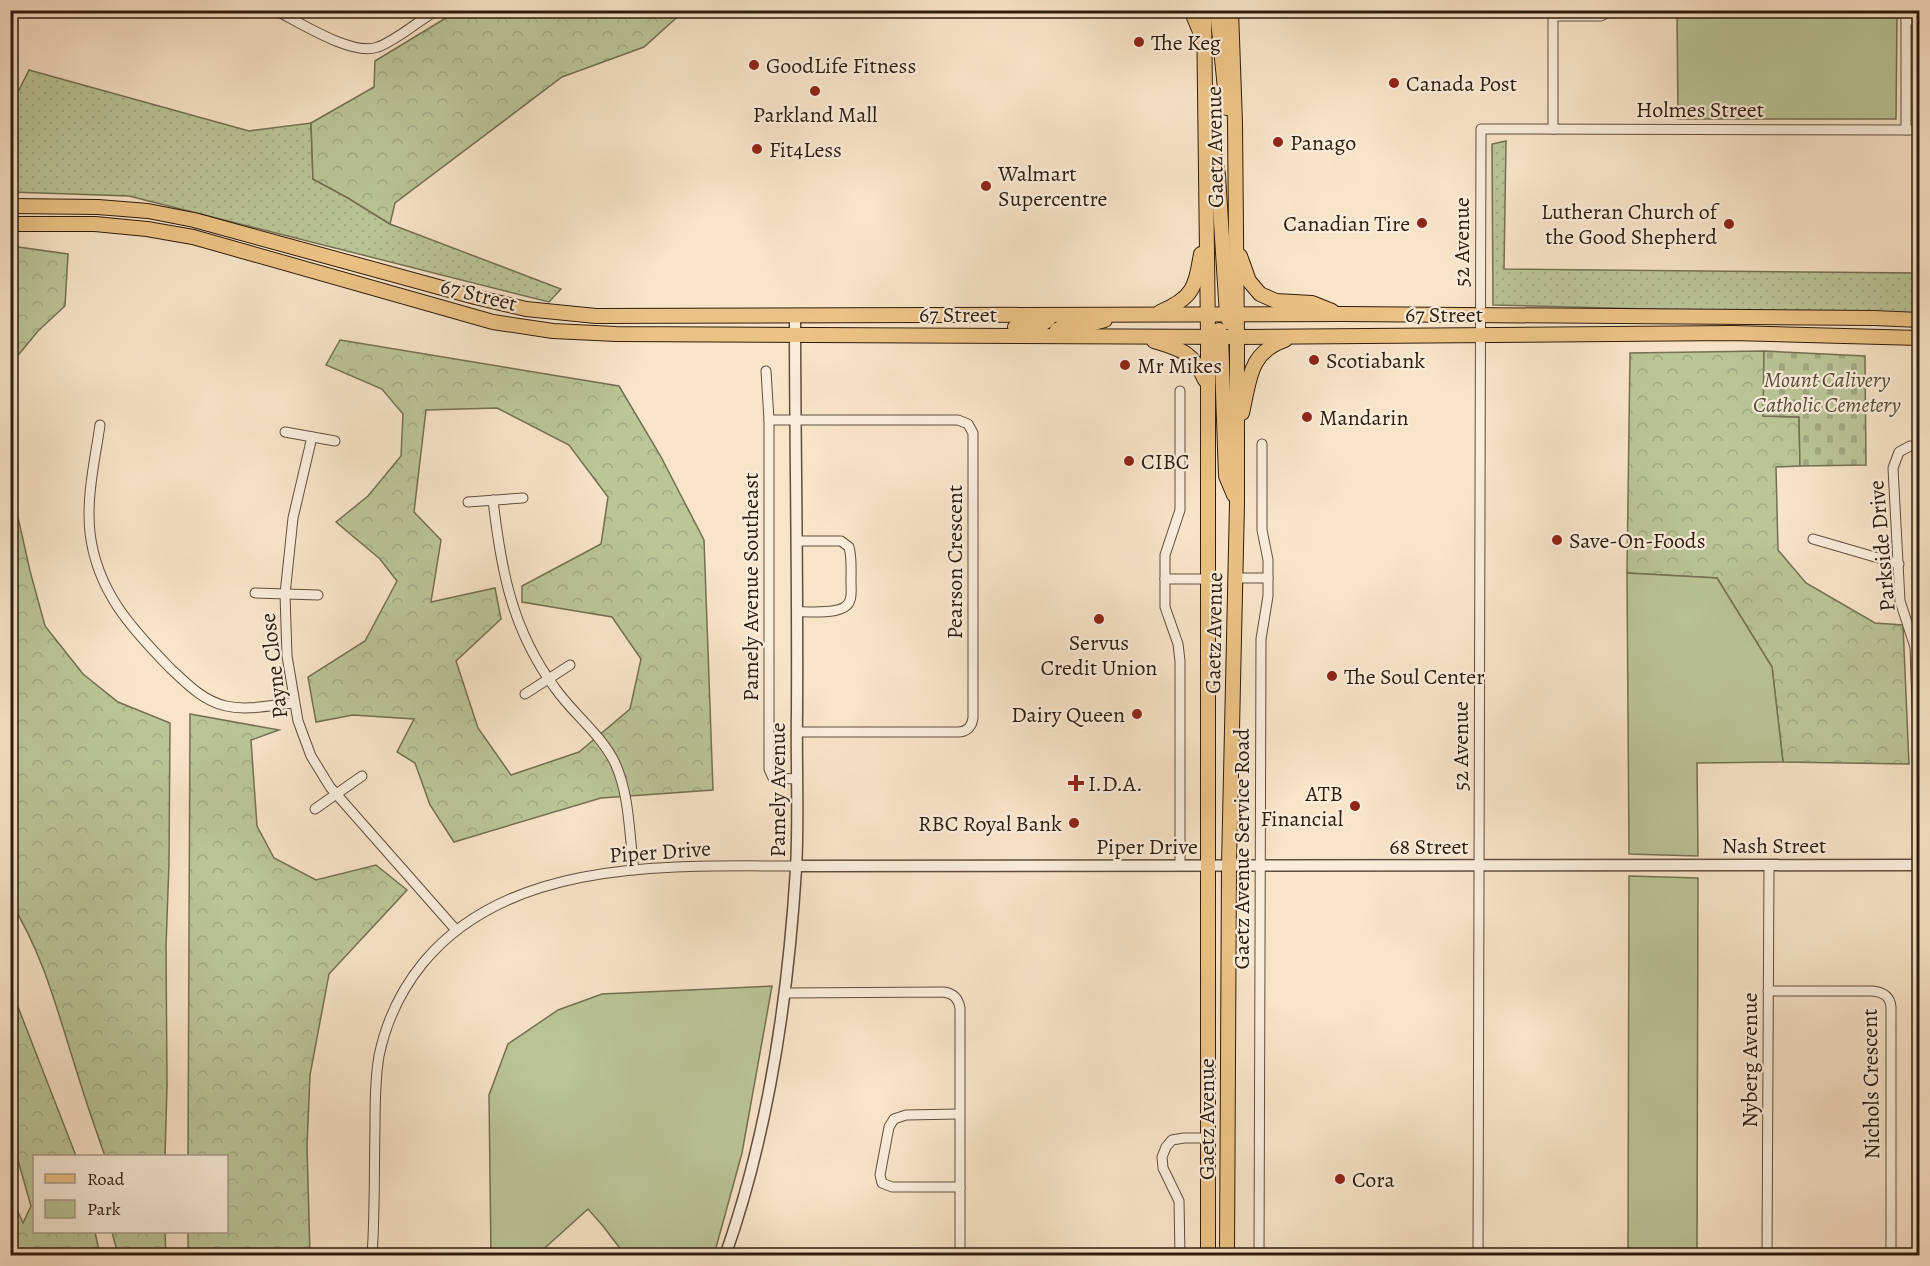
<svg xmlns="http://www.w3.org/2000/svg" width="1930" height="1266" viewBox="0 0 1930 1266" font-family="Alegreya,serif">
  <defs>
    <pattern id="grass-dots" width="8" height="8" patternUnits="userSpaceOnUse" patternTransform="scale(1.5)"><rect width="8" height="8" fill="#bac598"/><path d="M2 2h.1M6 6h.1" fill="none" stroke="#a0a982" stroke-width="1.8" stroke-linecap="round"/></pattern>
    <pattern id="forest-crowns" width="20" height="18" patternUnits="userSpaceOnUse" patternTransform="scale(1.5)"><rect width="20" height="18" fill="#bac598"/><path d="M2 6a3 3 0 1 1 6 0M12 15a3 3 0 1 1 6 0" fill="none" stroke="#a0a982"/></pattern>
    <pattern id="cemetery-stones" width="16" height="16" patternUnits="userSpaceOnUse" patternTransform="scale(1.5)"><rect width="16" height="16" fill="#bac598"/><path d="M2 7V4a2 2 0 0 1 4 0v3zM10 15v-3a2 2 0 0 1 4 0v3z" fill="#a0a982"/></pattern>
  </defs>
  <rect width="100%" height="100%" fill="#f8e4c8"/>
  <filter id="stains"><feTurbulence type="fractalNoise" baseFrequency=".00333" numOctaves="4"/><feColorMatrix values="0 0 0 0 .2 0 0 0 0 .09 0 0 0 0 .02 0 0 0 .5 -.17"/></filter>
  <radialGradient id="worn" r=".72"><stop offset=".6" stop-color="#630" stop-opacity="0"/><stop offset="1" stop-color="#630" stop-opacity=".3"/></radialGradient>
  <g fill="url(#grass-dots)" stroke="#747052" stroke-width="1.5">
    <polygon points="29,70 249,131 311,123 313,179 348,198 390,224 561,289 549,302 129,196 11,192 10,108"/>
    <polygon points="1506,141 1504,269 1919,273 1919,316 1493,305 1492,144"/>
  </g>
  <g fill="url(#forest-crowns)" stroke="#747052" stroke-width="1.5" fill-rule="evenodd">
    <polygon points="459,10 684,10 684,11 644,47 562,77 395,203 390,224 348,198 313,179 311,123 374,87 375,61"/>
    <polygon points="11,246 68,254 65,306 38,331 15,359 11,386"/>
    <path d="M340 340 619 386 660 455 704 540 713 790 601 798 454 842 430 805 415 763 397 752 414 719 353 715 316 722 308 677 365 641 397 581 380 559 336 522 368 496 401 456 403 414 382 389 326 365ZM497 408 569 445 608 497 601 544 522 586V602L612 617 641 659 630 709 579 752 511 775 478 728 456 661 501 619 495 588 431 602 441 540 414 512 426 410Z"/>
    <polygon points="1764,351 1764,416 1799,417 1800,466 1776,467 1778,550 1806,583 1875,623 1903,625 1909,764 1783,762 1772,667 1717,578 1627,573 1630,353"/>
    <path d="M11 433 16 508 30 571 45 626 83 674 118 702 170 723 169 863 166 946 167 1086 165 1156H105C95 1128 85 1099 76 1069 58 1013 43 953 11 903Z"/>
    <polygon points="190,714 279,730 251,740 257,826 274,858 316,880 376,865 407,890 329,974 310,1075 307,1146 310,1255 188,1255 188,1232 226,1232 226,1156 188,1156"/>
    <polygon points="11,989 76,1156 34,1156 34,1232 95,1232 100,1255 11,1255 11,1196 23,1223 31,1206 11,1136"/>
    <polygon points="112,1232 165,1232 166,1255 118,1255"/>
  </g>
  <polygon fill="url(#cemetery-stones)" stroke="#747052" stroke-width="1.5" points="1764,351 1865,356 1866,465 1800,466 1799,417 1763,416"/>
  <g fill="#bac598" stroke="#747052" stroke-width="1.5">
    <polygon points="1677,11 1897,11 1896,119 1678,119"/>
    <polygon points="1627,573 1717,578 1772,667 1783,762 1697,763 1698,856 1629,854"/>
    <polygon points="1629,876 1698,878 1697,1255 1628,1255"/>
    <polygon points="772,986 742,1153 714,1255 625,1255 603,1226 588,1209 537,1255 491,1255 489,1095 508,1044 558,1010 602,994"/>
  </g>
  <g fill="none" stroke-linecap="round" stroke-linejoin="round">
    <g stroke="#604e3c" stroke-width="11">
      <g id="minor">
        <path d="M275 10C299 22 353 57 378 47 397 40 418 21 437 10"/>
        <polyline points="1906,10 1906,130"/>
        <polyline points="1553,16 1601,16 1612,10"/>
        <polyline points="1906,20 1920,20"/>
        <polyline points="1553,129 1553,10"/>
        <polyline points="766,371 769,420 769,769 773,778 797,779"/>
        <path d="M769 420H958L968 424 973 433V718C972 726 967 732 958 732H797"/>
        <path d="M100 425C95 460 86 497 90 533 97 591 131 628 170 668 186 683 203 701 226 706 247 711 272 705 294 703"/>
        <polyline points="285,432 335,441"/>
        <polyline points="312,437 293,518 285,594 287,656 298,721 311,756 330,787 456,930"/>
        <polyline points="1920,447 1910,446 1899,452 1893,468 1900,601 1915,647 1920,792"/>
        <path d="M493 500C501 570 512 630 555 688 573 714 601 734 615 763 630 796 629 835 634 870"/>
        <polyline points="468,502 523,498"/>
        <polyline points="1813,539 1899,564"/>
        <path d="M797 541H841L849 547C852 558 851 570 851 581 851 587 852 595 850 600 846 616 810 611 797 612"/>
        <polyline points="1235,578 1268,578"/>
        <polyline points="1165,579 1208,579"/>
        <polyline points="255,593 318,595"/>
        <polyline points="525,694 570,665"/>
        <polyline points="315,809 362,776"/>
        <polyline points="1180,865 1180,661 1178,644 1165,607 1165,555 1180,510 1180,391"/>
        <path d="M1768 991H1872C1883 992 1890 996 1891 1007V1249L1889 1256"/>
        <path d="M785 993 944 992C954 994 958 998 960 1008V1256"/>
        <polyline points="959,1114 906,1115 894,1119 889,1127 880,1175 882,1183 892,1187 960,1187"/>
        <path d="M372 1256C375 1213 374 1171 375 1129 375 1104 375 1080 379 1056 386 1022 401 990 423 963 510 857 672 866 796 866"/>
        <polyline points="1180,1256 1179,1201 1163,1168 1162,1157 1166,1147 1172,1140 1184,1138 1208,1138"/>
        <polyline points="1259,1256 1261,639 1268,596 1268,560 1262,530 1262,444"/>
        <polyline points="1478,1256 1481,129 1920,130"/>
        <polyline points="1767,1256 1769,865"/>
      </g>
    </g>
    <g stroke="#604e3c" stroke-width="13">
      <g id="tertiary">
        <polyline points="796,866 1920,865"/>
        <path d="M725 1256C769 1132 788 999 796 869 799 816 796 764 797 712 798 580 795 448 795 317"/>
      </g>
    </g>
    <g stroke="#2e1c0d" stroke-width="16">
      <g id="primary">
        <polyline points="1191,10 1201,34"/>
        <polyline points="1204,10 1208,336 1208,1256"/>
        <polyline points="1217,10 1227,108"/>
        <polyline points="1213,148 1218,175 1227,315 1230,323"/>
        <polyline points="10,206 98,207 148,211 194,220 475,297 526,309 596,316 1343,314 1874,318 1920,320"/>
        <polyline points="10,224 95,224 147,229 193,237 493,322 553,331 616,334 1237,337 1732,333 1920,338"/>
        <polyline points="1240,256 1249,281 1260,294 1276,301 1312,303 1332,311"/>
        <path d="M1160 312C1193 298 1195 288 1201 254"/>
        <path d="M1015 327C1028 326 1044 329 1051 315"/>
        <polyline points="1219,330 1221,336 1226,476 1234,495"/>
        <polyline points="1055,336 1057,330 1065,326 1086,325 1105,320"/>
        <path d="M1154 341C1182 349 1193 353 1205 380"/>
        <path d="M1242 413C1250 380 1248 353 1285 340"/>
        <polyline points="1227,1256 1229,865 1237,503 1237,337 1235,123 1231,10"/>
      </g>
    </g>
    <use href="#minor" stroke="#faeddb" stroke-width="9"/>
    <use href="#tertiary" stroke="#faeddb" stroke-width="10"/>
    <use href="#primary" stroke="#ecc284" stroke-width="14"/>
  </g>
  <g fill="#8f2418" stroke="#faeddb" stroke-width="2">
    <circle cx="1139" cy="42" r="6"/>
    <circle cx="754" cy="65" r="6"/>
    <circle cx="1394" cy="83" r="6"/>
    <circle cx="815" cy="91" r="6"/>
    <circle cx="1278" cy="142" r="6"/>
    <circle cx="757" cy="149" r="6"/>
    <circle cx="986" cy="186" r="6"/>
    <circle cx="1422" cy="223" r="6"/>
    <circle cx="1729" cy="224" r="6"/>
    <circle cx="1314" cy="360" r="6"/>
    <circle cx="1125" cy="365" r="6"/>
    <circle cx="1307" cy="417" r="6"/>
    <circle cx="1129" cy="461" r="6"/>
    <circle cx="1557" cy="540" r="6"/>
    <circle cx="1099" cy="619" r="6"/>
    <circle cx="1332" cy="676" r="6"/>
    <circle cx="1137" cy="714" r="6"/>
    <path d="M1073 774h6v6h6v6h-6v6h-6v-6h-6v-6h6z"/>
    <circle cx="1355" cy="806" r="6"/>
    <circle cx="1074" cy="823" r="6"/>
    <circle cx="1340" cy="1179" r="6"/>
  </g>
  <g text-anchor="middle" stroke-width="4.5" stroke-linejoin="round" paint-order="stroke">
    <g font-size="22" fill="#2e1c0d" stroke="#faeddb" text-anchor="start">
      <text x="1151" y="50">The Keg</text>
      <text x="766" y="73">GoodLife Fitness</text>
      <text x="1406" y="91">Canada Post</text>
      <text x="815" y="122" text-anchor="middle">Parkland Mall</text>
      <text x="1290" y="150">Panago</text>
      <text x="769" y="157">Fit4Less</text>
      <text x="998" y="181">Walmart<tspan x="998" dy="25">Supercentre</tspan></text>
      <text x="1717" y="219" text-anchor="end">Lutheran Church of<tspan x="1717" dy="25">the Good Shepherd</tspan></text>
      <text x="1410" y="231" text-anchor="end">Canadian Tire</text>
      <text x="1326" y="368">Scotiabank</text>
      <text x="1137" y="373">Mr Mikes</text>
      <text x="1319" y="425">Mandarin</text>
      <text x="1141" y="469">CIBC</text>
      <text x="1569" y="548">Save-On-Foods</text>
      <text x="1099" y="650" text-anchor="middle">Servus<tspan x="1099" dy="25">Credit Union</tspan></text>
      <text x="1344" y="684">The Soul Center</text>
      <text x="1125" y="722" text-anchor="end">Dairy Queen</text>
      <text x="1088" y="791">I.D.A.</text>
      <text x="1343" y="801" text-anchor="end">ATB<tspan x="1343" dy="25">Financial</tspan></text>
      <text x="1062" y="831" text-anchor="end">RBC Royal Bank</text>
      <text x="1352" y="1187">Cora</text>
    </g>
    <g font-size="22" fill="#2e1c0d" stroke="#faeddb">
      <text x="1700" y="117">Holmes Street</text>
      <text transform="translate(1214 147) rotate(-91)" y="8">Gaetz Avenue</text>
      <text transform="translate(1461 242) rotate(-90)" y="8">52 Avenue</text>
      <text transform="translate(479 294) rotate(14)" y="8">67 Street</text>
      <text x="958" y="322">67 Street</text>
      <text x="1444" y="322">67 Street</text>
      <text transform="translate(1881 546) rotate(-95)" y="8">Parkside Drive</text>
      <text transform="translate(954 562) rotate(-90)" y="8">Pearson Crescent</text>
      <text transform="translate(750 587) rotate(-90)" y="8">Pamely Avenue Southeast</text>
      <text transform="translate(1213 633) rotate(-89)" y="8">Gaetz Avenue</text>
      <text transform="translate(273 666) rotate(-97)" y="8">Payne Close</text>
      <text transform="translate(1460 746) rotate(-90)" y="8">52 Avenue</text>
      <text transform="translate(777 790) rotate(-90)" y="8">Pamely Avenue</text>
      <text x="1774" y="853">Nash Street</text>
      <text x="1147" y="854">Piper Drive</text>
      <text x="1429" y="854">68 Street</text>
      <text transform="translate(1241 849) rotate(-90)" y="8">Gaetz Avenue Service Road</text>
      <text transform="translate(660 851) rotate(-4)" y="8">Piper Drive</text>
      <text transform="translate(1749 1060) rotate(-90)" y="8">Nyberg Avenue</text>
      <text transform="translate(1870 1084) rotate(-91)" y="8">Nichols Crescent</text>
      <text transform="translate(1206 1119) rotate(-90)" y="8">Gaetz Avenue</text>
    </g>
    <g font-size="22" font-style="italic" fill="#584f37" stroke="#faeddb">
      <text x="1827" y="387">Mount Calivery<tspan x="1827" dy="25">Catholic Cemetery</tspan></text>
    </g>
  </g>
  <rect width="1930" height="1266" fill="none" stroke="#f8e4c8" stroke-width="36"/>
  <rect x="12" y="12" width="1906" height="1242" fill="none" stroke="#2e1c0d" stroke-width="3"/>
  <rect x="18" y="18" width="1894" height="1230" fill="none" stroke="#2e1c0d" stroke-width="1.5"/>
  <rect x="33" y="1155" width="195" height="78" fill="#faeddb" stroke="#a89989" stroke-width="1.5"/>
  <rect x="45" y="1174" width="30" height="9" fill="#ecc284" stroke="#a89989" stroke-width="1.5"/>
  <text x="87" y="1185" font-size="18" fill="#2e1c0d">Road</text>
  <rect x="45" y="1200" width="30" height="18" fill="#bac598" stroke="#a89989" stroke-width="1.5"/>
  <text x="87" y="1215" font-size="18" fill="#2e1c0d">Park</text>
  <rect width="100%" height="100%" filter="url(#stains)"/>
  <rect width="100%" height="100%" fill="url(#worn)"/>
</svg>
